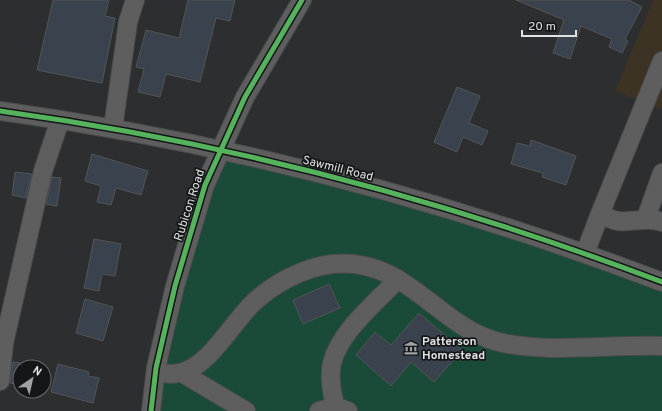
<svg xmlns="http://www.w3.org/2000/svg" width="662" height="411" viewBox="0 0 662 411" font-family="Overpass,sans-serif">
  <rect width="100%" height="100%" fill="#2d2e2f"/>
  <polygon fill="#3d3325" points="653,0 662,0 662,109 615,91"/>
  <polygon fill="#194b38" points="220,149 662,282 662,411 151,411"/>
  <g fill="#3a434d" stroke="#535455">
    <polygon points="53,0 109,0 105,16 115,18 102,83 37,70"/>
    <polygon points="188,0 235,0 230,21 216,18 200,82 166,74 160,97 138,92 144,69 136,67 146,30 179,38"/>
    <polygon points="516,0 629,0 642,7 625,39 628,41 622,53 609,47 612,39 581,26 570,59 553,53 564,20"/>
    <polygon points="457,87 480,96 469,123 488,131 482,145 463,137 457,152 434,142"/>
    <polygon points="531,140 576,156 566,185 542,177 543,173 511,164 517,143 530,146"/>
    <polygon points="92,154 148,171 141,195 116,188 111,205 97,202 101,186 85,181"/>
    <polygon points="15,172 32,174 26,198 12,195"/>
    <polygon points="52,177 61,178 57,206 46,204"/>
    <polygon points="94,239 121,244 115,276 102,274 99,291 84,288"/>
    <polygon points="329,284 340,308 303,324 293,300"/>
    <polygon points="85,299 113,307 103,341 76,333"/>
    <polygon points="419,313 462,350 434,382 411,362 391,386 356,355 375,332 391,345"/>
    <polygon points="13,362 20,363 20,385 10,383"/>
    <polygon points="58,364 89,372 88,376 99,378 93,403 51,392"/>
  </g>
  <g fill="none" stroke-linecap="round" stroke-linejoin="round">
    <g stroke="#4a4b4c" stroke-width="20">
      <g id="minor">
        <path d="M0 111C226 142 449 201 662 282"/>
        <polyline points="113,128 128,22 135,0"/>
        <polyline points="600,214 662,61"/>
        <polyline points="646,218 662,173"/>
        <path d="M585 253 600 214C606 217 612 220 618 221 634 223 647 216 662 222"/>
        <path d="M156 372C165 374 174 375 183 372 210 364 231 325 251 305 272 284 304 267 333 264 407 257 436 326 499 342 547 354 612 344 662 346"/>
        <polyline points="182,373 246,411"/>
        <polyline points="0,381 4,343 43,171 60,120"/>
        <path d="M335 406C332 392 329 377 332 363 340 331 376 303 398 279"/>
        <polyline points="151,411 156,368 175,286 205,185 245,97 302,0"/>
        <polyline points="319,411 335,406 348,411"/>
      </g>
    </g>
    <use href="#minor" stroke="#5e5e5f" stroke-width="18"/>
    <g stroke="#151617" stroke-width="8">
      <g id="cycleway">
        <path d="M0 111C226 142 449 201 662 282"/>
        <polyline points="151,411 156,368 175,286 205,185 245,97 302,0"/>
      </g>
    </g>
    <use href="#cycleway" stroke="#56b35d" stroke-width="5"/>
  </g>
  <defs>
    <g id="museum-bare" transform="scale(1.08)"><path d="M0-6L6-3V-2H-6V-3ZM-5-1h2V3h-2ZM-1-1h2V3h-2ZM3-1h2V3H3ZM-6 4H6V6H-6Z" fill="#a1a2a3" stroke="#151617" stroke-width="2.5" paint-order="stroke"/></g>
  </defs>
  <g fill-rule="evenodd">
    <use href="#museum-bare" x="411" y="348"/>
  </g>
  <g text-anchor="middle" stroke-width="3.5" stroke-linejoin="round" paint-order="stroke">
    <g font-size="12" fill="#e0e1e2" stroke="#151617">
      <text transform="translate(338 168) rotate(14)" y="4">Sawmill Road</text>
      <text transform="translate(189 205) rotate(-72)" y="4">Rubicon Road</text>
    </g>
    <g font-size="12" font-weight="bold" fill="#e0e1e2" stroke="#151617" text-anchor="start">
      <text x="422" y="345">Patterson<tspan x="422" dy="14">Homestead</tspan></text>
    </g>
  </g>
  <g transform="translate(32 379) rotate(34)"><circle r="19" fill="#151617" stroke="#666768"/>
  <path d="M0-3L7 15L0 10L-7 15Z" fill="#a1a2a3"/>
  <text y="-6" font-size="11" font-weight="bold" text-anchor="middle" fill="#e0e1e2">N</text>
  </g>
  <path d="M522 30v6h54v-6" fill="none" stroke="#e0e1e2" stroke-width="2"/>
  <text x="528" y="30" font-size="12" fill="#e0e1e2" stroke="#151617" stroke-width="3" paint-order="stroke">20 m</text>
</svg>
